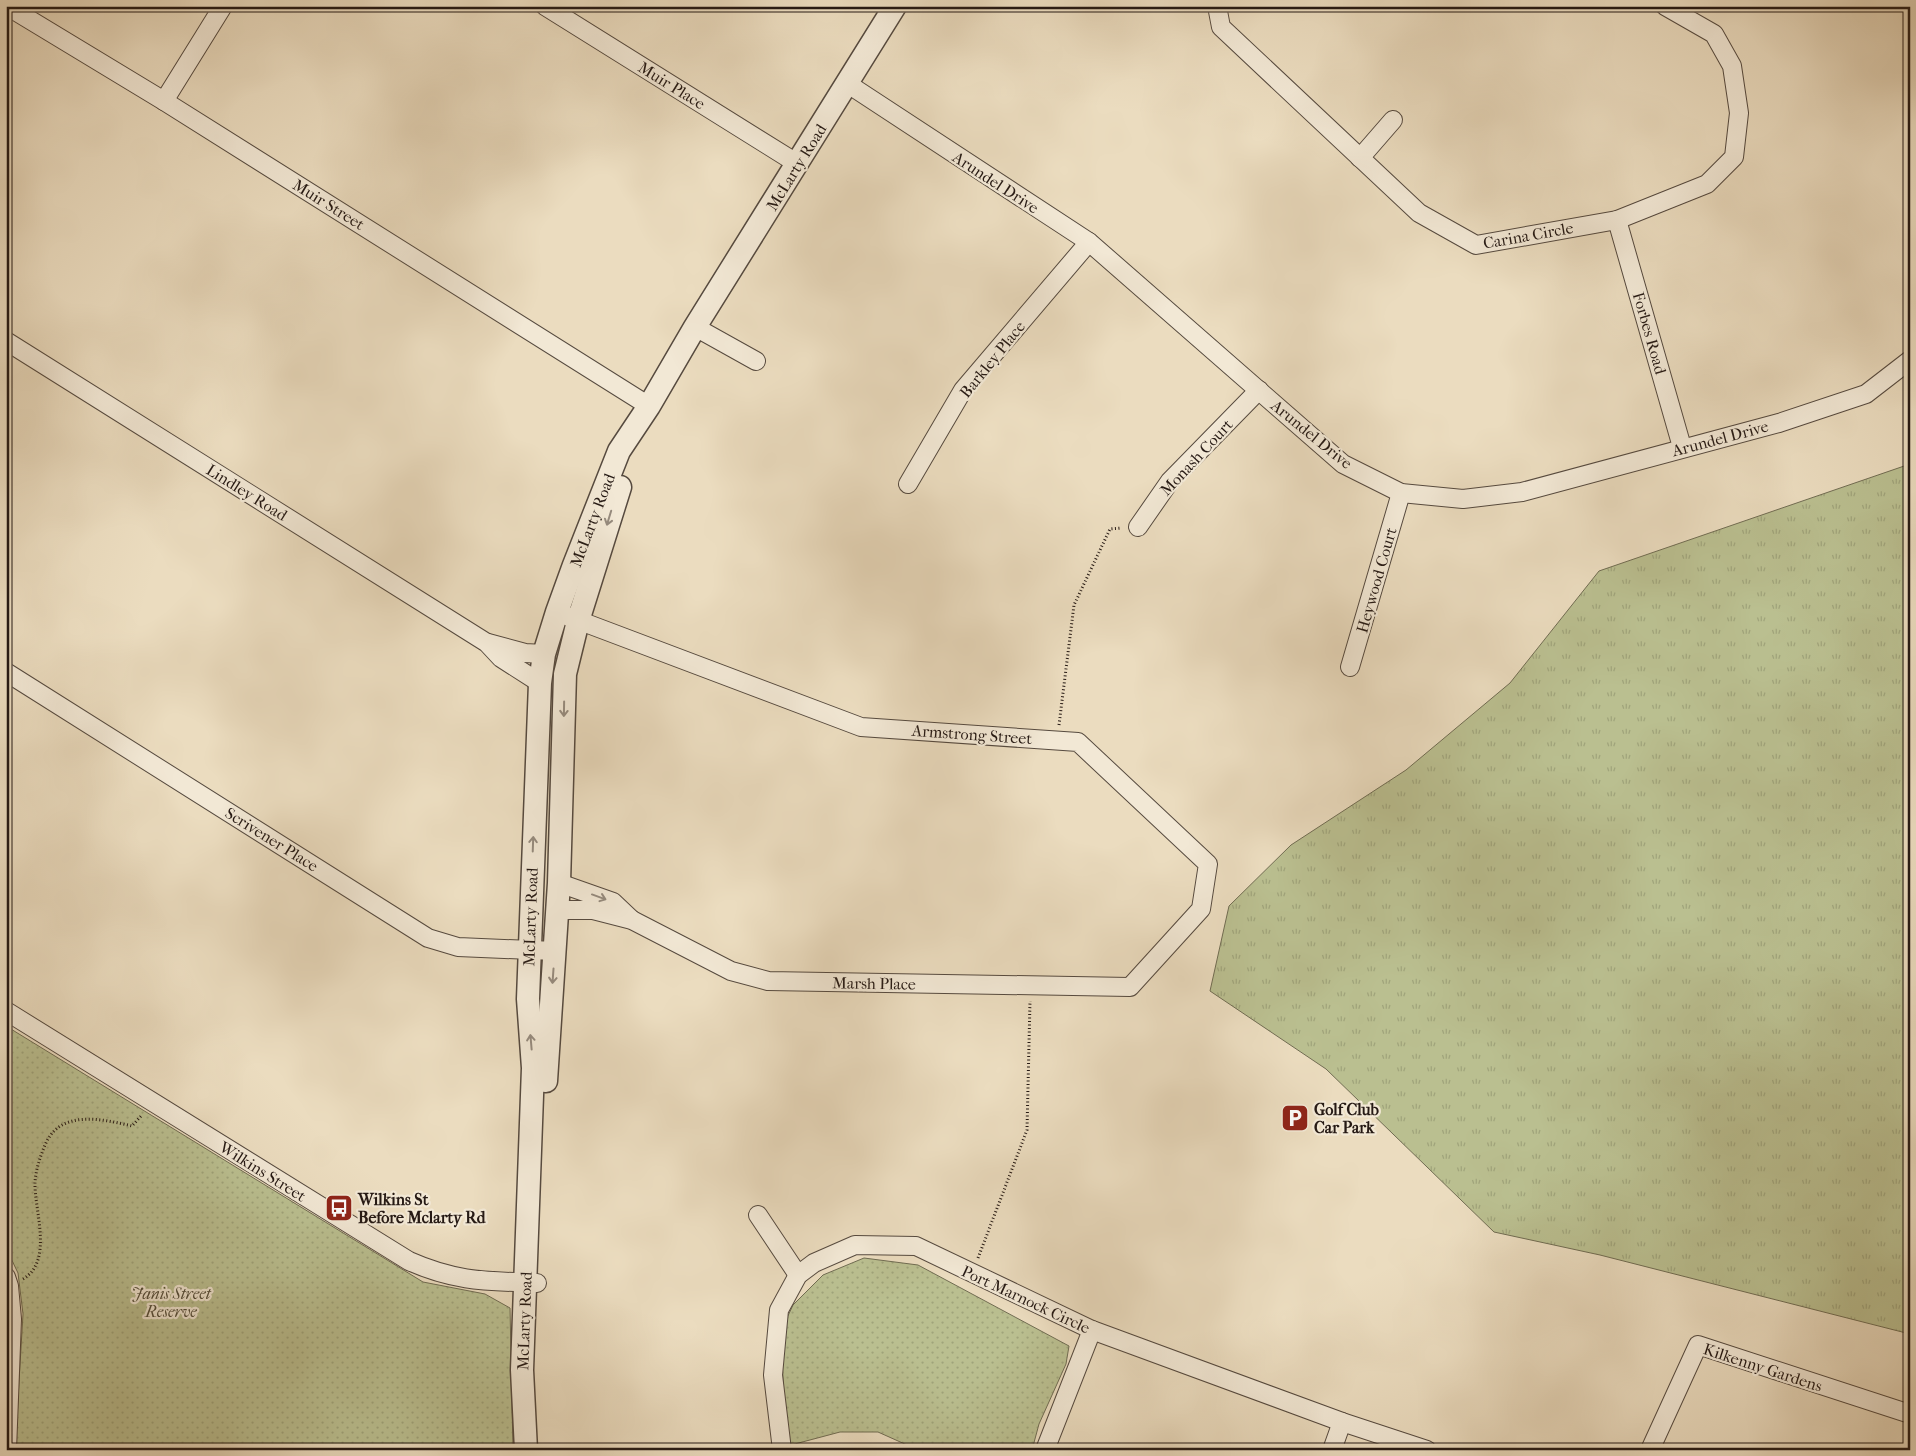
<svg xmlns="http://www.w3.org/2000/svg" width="1916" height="1456" viewBox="0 0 1916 1456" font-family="'IM FELL French Canon',serif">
  <defs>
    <pattern id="grass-tufts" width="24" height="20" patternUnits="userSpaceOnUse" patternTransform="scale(1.25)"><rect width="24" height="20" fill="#babf90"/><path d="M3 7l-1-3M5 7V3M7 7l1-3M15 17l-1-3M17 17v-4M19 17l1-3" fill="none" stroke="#a0a47b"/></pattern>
    <pattern id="park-dots" width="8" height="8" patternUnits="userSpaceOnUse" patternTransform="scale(1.25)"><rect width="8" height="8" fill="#babf90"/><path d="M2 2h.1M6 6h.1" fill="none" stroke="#a0a47b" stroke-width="1.8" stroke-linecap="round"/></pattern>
  </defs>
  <rect width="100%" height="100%" fill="#ebdcbf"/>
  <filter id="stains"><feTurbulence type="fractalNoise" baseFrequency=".004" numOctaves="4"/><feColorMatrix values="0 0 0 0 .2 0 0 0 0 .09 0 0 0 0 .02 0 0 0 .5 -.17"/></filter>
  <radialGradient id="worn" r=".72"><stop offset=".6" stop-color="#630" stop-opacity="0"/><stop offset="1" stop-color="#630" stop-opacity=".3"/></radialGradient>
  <polygon fill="url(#grass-tufts)" stroke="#706c52" points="1910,464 1910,1334 1600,1255 1494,1232 1326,1069 1210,991 1229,906 1291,845 1406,770 1510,683 1599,571"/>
  <g fill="url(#park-dots)" stroke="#706c52">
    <polygon points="6,1026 423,1282 485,1294 510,1308 513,1450 15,1450 23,1314 18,1273 6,1248"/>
    <polygon points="864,1258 918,1265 1069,1346 1066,1364 1039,1424 1032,1450 908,1450 907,1445 878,1432 840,1432 791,1445 785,1431 781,1331 793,1305 823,1275"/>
  </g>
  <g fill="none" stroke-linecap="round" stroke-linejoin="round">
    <g stroke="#564a3f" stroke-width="20">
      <g id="minor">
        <polyline points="7,6 164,101 649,406"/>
        <polyline points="545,6 798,164"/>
        <polyline points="1217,6 1221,27 1419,213 1476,245 1617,220 1707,184 1734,157 1739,113 1732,66 1714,34 1665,6"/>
        <polyline points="848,84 1089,242 1343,464 1401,493 1463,499 1522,492 1779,423 1866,394 1910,360"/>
        <polyline points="164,101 223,6"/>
        <polyline points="1360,158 1393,120"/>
        <polyline points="1617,220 1682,447"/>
        <polyline points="695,327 756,361"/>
        <polyline points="6,341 487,643 501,658 540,683"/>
        <polyline points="908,484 963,390 1089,242"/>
        <polyline points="1138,527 1170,481 1259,390"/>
        <polyline points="488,643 525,653 544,654"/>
        <polyline points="1350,667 1401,493"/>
        <polyline points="6,672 428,938 458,947 555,951"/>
        <polyline points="559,883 613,902 632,920"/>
        <polyline points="558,910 593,910 632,920 731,971 768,981 1130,987 1201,909 1208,864 1078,742 861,727 567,616"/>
        <path d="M6 1011 409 1261C456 1282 487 1281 537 1283"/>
        <polyline points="758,1215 798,1275"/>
        <polyline points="6,1277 9,1286 12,1319 7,1450"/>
        <polyline points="782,1450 773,1375 779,1310 798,1275 814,1263 855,1245 916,1246 1092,1330 1342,1422 1427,1450"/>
        <polyline points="1045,1450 1092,1330"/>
        <polyline points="1332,1450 1342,1422"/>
        <polyline points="1650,1450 1698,1345 1910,1414"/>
      </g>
    </g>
    <g stroke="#564a3f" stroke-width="25">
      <g id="tertiary">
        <polyline points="546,1081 559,883 565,674 578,621 620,487"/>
        <polyline points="526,1450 522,1370 533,1068 528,999 540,683 544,654 557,612 574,565 619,451 649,406 695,327 895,6"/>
      </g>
    </g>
    <g stroke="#251914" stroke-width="3" stroke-dasharray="1 2.5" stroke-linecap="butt">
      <polyline points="1059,725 1074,605 1110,529 1121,528"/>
      <polyline points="978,1258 1027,1130 1030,1001"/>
      <path d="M23 1279C54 1261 34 1210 35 1182 36 1169 40 1157 45 1145 60 1109 102 1119 132 1126L142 1115"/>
    </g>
    <use href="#minor" stroke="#f2e8d5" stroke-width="18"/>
    <use href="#tertiary" stroke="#f2e8d5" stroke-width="22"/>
  </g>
  <defs><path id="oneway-shaft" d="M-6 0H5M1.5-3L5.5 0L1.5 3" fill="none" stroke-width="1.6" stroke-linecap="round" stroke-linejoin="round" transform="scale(1.25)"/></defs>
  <g stroke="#968b7e">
    <use href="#oneway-shaft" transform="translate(609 518) rotate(107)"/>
    <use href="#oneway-shaft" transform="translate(564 709) rotate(91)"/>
    <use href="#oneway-shaft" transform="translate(533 844) rotate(-88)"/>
    <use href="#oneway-shaft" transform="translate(599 897) rotate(20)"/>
    <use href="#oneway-shaft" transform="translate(553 976) rotate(94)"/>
    <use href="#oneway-shaft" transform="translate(531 1042) rotate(-95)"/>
  </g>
  <defs>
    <g id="parking-square" transform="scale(1.4375)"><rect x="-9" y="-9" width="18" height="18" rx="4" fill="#8f2418" stroke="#f2e8d5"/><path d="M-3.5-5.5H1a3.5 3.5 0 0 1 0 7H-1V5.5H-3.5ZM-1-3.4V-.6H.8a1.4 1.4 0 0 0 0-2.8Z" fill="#fff"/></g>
    <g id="bus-square" transform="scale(1.4375)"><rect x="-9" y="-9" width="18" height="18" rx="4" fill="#8f2418" stroke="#f2e8d5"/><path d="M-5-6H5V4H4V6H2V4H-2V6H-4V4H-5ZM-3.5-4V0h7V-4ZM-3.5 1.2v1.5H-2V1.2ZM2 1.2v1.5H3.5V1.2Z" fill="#fff"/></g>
  </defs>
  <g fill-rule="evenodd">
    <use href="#parking-square" x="1295" y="1118"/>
    <use href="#bus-square" x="339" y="1208"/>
  </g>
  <g text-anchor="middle" stroke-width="4.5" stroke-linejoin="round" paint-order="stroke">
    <g font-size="16" fill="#251914" stroke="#f2e8d5">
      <text transform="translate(672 85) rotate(32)" y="6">Muir Place</text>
      <text transform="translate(796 167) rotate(-58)" y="6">McLarty Road</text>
      <text transform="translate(996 182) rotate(33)" y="6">Arundel Drive</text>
      <text transform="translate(329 204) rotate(32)" y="6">Muir Street</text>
      <text transform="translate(1528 235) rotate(-10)" y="6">Carina Circle</text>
      <text transform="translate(1650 333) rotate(74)" y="6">Forbes Road</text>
      <text transform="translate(992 359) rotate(-51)" y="6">Barkley Place</text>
      <text transform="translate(1312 434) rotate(39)" y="6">Arundel Drive</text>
      <text transform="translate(1720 438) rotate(-15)" y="6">Arundel Drive</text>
      <text transform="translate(1196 457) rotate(-47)" y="6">Monash Court</text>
      <text transform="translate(247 492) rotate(32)" y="6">Lindley Road</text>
      <text transform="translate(592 520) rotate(-69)" y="6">McLarty Road</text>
      <text transform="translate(1376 580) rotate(-74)" y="6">Heywood Court</text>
      <text transform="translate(972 734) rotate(4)" y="6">Armstrong Street</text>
      <text transform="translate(272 839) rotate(32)" y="6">Scrivener Place</text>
      <text transform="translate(530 917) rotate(-88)" y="6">McLarty Road</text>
      <text transform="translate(874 983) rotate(1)" y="6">Marsh Place</text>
      <text transform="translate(263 1171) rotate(32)" y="6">Wilkins Street</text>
      <text transform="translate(1026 1299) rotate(25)" y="6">Port Marnock Circle</text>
      <text transform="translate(524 1321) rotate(-88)" y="6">McLarty Road</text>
      <text transform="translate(1763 1367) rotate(18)" y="6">Kilkenny Gardens</text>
    </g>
    <g font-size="16" font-weight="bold" fill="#251914" stroke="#f2e8d5" text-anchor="start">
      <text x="1314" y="1115">Golf Club<tspan x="1314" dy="18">Car Park</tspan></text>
      <text x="358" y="1205">Wilkins St<tspan x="358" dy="18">Before Mclarty Rd</tspan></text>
    </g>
    <g font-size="16" font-style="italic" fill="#524b39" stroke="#f2e8d5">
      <text x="171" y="1299">Janis Street<tspan x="171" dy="18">Reserve</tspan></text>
    </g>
  </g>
  <rect width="1916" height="1456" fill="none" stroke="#ebdcbf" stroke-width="25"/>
  <rect x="8" y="8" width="1901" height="1441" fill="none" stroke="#251914" stroke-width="2.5"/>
  <rect x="12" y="12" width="1891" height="1431" fill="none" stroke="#251914"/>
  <rect width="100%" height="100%" filter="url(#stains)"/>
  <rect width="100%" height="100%" fill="url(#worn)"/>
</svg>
